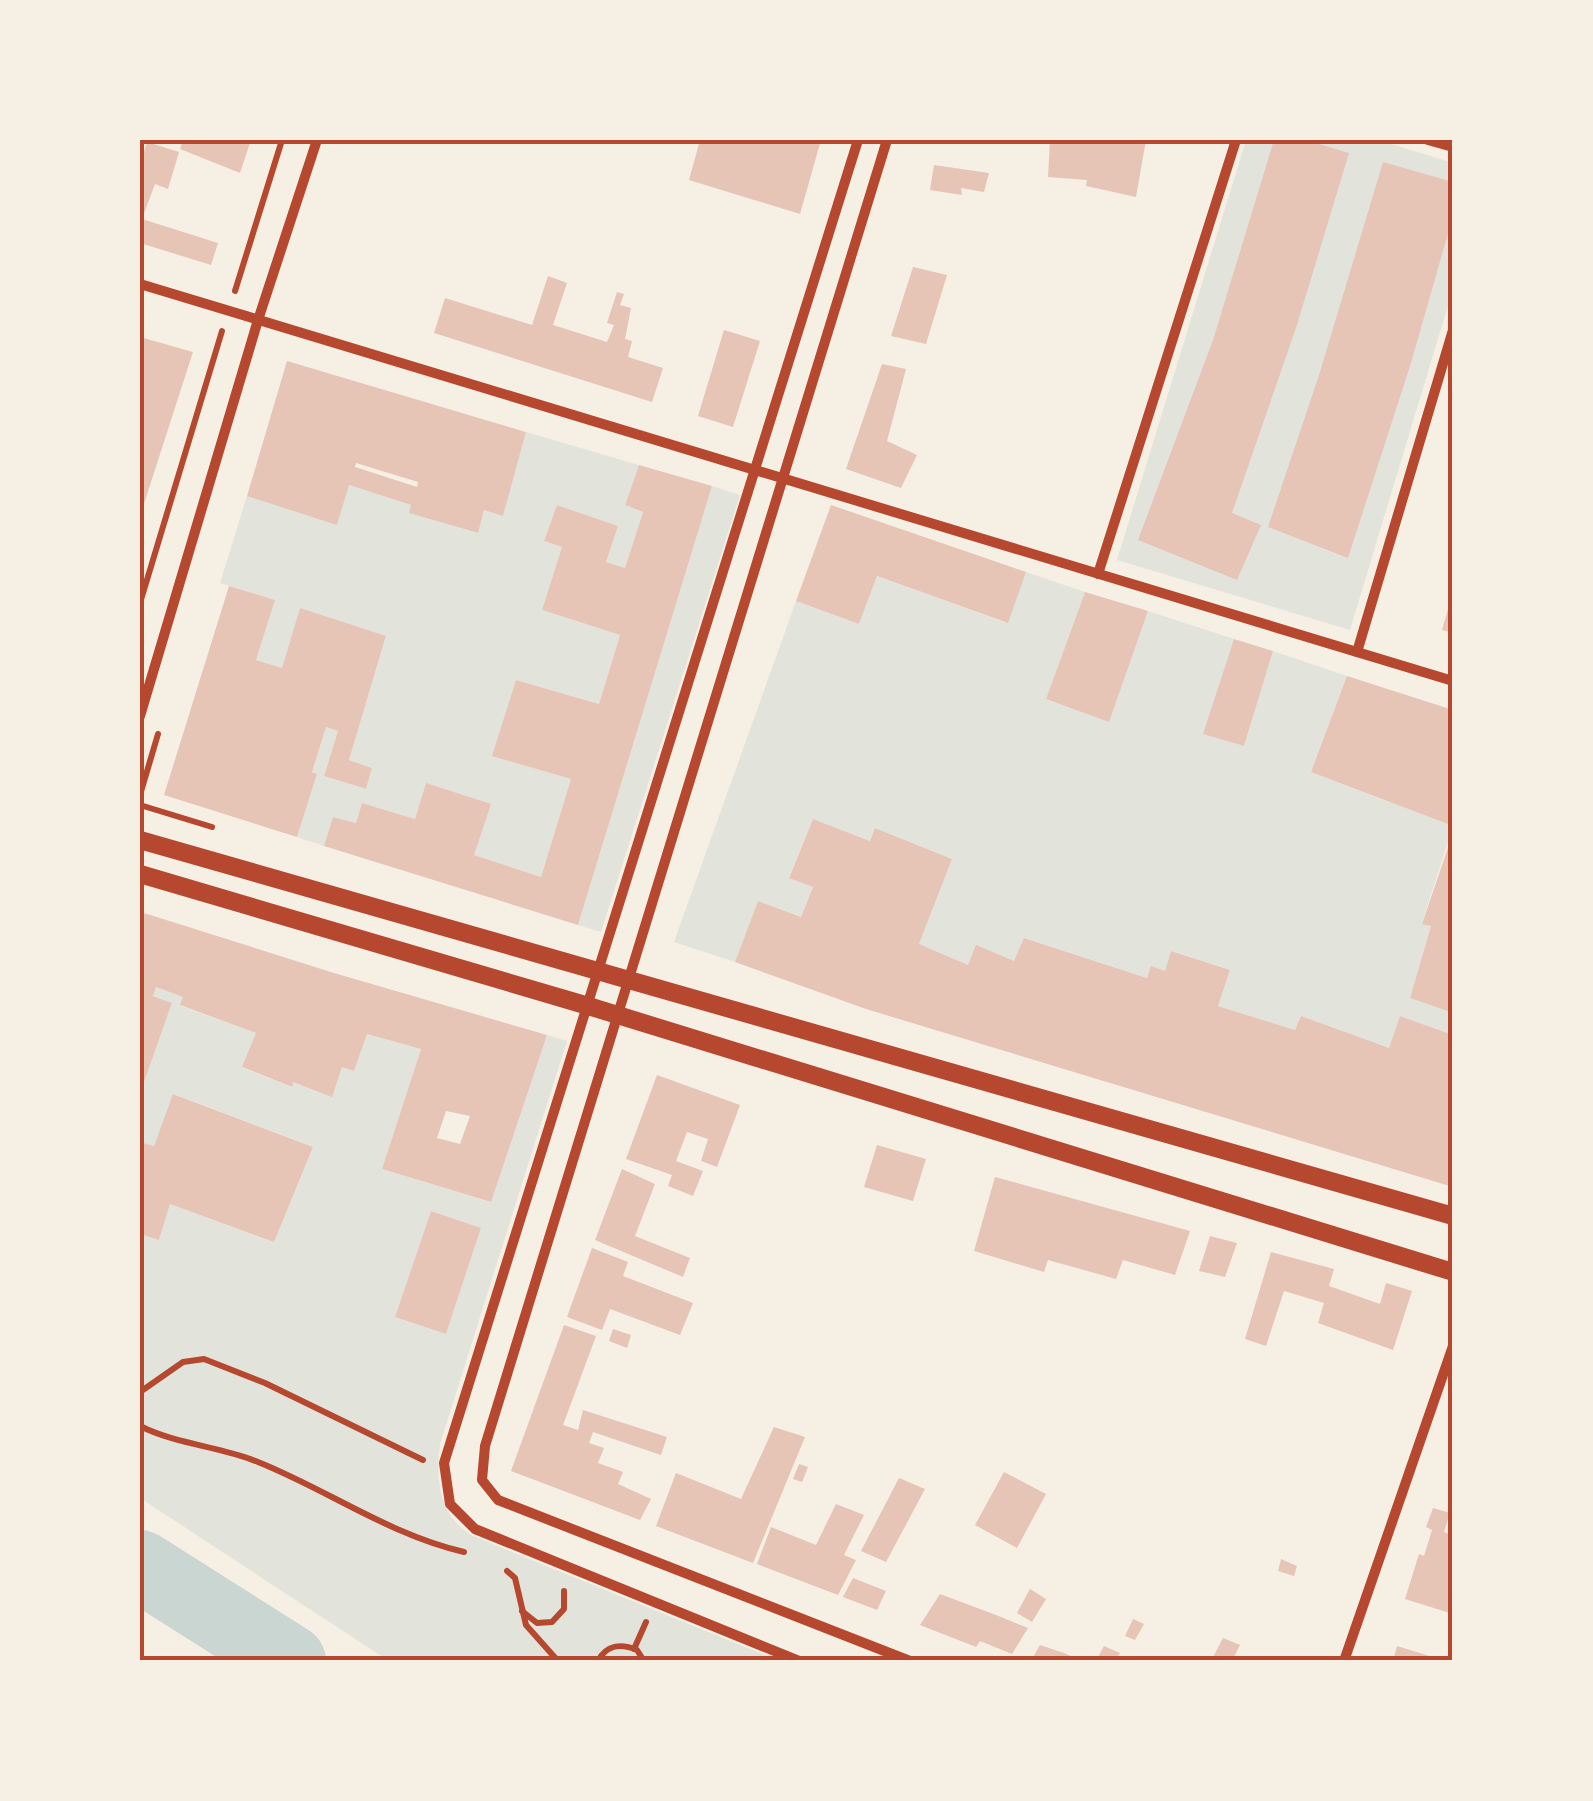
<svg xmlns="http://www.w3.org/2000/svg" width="1593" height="1801" viewBox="0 0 1593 1801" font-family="Lato,sans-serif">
  <rect width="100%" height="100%" fill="#f6efe4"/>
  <g fill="#e2e4dc" fill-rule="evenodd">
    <polygon points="1246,140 1378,140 1453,163 1453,289 1350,630 1117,560"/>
    <polygon points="526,432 639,465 625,505 643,512 625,568 606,562 618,526 557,505 544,541 562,547 542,610 620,635 599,704 516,680 493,756 571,779 541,877 474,855 426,783 415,819 362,803 356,823 333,817 324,846 297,837 317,774 312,772 326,727 338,731 324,776 366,789 372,768 349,760 386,637 300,609 282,668 256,660 275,600 220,583 247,496 349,485 411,505 410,513 477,533 484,510 503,515"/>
    <polygon points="712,486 740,495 601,932 578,925"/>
    <polygon points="1026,572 1085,592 1046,699 1109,721 1148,611 1234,639 1204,734 1244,746 1273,651 1347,676 1311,772 1453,826 1422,923 1431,926 1410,998 1453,1013 1453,1035 1400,1016 1389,1049 1301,1016 1295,1030 1218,1006 1230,970 1172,951 1165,971 1151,967 1147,978 1025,938 1014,961 968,965 919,944 952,859 875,828 870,841 813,819 789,877 813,887 801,917 758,901 735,962 674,942 796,601 859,624 877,576 1007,623"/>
    <path d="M156 987 183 997 181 1006 256 1033 243 1068 291 1087 293 1082 332 1096 342 1067 354 1071 367 1034 421 1049 382 1169 490 1202 547 1035 567 1041 440 1444C436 1480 438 1514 471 1535L779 1661H389L140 1498V1234L159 1239 170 1204 274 1242 313 1147 174 1094 154 1146 140 1142V1090L172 1003 153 996ZM431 1211 481 1228 446 1334 395 1317Z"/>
  </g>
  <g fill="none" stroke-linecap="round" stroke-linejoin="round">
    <polyline stroke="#c9d6d2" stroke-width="72" points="140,1566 290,1661"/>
  </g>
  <g fill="#e6c5b7" fill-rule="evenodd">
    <polygon points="183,140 251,140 240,173 180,149"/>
    <polygon points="700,140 821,140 800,214 689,180"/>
    <polygon points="1050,140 1146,140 1136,197 1086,186 1087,180 1048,177"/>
    <polygon points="1274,140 1306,140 1349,153 1297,325 1232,513 1261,525 1237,580 1138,540 1213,340"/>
    <polygon points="147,142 179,152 168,189 155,184 142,219 218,243 211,265 140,243 140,165"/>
    <polygon points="1383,162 1453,182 1453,216 1411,363 1348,558 1268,527 1319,375"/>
    <polygon points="934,165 989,173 984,192 961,188 962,195 930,190"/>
    <polygon points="913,267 947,275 926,344 891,336"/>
    <polygon points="548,276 567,283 553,325 607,342 614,325 607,323 617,292 624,294 620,305 631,308 625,339 632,341 628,357 663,368 652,402 434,333 445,298 532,325"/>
    <polygon points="724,330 760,341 733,427 698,416"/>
    <polygon points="140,337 193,352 141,513 140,513"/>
    <path d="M287 361 526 432 503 516 484 510 478 533 409 513 411 505 349 485 337 525 247 496ZM356 463 418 482 417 487 355 467Z"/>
    <polygon points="882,364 906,369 887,441 917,455 901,488 846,469"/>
    <polygon points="639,465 712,486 578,925 324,846 333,817 356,823 362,803 415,819 426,783 491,804 474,855 541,877 571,779 492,756 516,680 599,704 620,635 542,610 562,547 544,541 557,505 618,526 606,562 625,568 643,512 625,505"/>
    <polygon points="831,505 1026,572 1008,623 877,576 859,624 796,601"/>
    <polygon points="229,586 275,600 256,660 282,668 300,608 386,636 349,760 372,768 366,789 324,776 338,731 326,727 312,772 317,774 297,837 164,795"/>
    <polygon points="1085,592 1148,611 1109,722 1046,699"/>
    <polygon points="1452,595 1453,595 1453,633 1442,630"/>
    <polygon points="1234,639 1273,651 1244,746 1203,734"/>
    <polygon points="1347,676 1453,710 1453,826 1311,772"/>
    <polygon points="813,819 870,841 875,828 952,859 919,944 968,965 976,945 1014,961 1024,938 1147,978 1151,966 1165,971 1171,951 1230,970 1218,1006 1295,1030 1301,1016 1389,1048 1400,1016 1453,1035 1453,1187 866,1009 735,962 758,901 801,917 813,887 789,878"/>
    <polygon points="1453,833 1453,1013 1410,998 1431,926 1422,924"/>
    <path d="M144 913 334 973 547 1035 491 1202 382 1169 421 1049 367 1034 354 1071 342 1067 332 1097 293 1082 292 1087 242 1067 256 1033 180 1005 183 997 156 987 153 996 172 1003 140 1093V923ZM446 1111 470 1116 460 1144 437 1138Z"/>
    <polygon points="657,1075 740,1105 717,1167 701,1161 708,1139 687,1132 676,1161 703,1171 693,1196 668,1186 672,1175 626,1159"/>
    <polygon points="173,1094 313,1147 274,1242 170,1204 159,1240 140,1234 140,1142 154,1146"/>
    <polygon points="877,1145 926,1159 913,1201 864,1187"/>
    <polygon points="622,1169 655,1184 635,1236 690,1258 683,1277 595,1240"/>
    <polygon points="995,1177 1190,1231 1175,1275 1123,1260 1116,1279 1048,1260 1044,1272 974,1251"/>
    <polygon points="431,1211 481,1228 446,1334 395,1317"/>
    <polygon points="1210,1236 1237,1243 1225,1277 1199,1271"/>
    <polygon points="592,1248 628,1262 623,1276 693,1303 680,1335 610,1309 602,1330 567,1317"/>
    <polygon points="1271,1252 1334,1269 1329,1286 1380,1304 1386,1283 1412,1291 1393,1350 1318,1323 1324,1303 1284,1291 1266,1346 1245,1339"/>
    <polygon points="564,1325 596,1336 563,1425 578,1430 583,1410 667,1437 661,1455 593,1432 589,1443 604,1448 598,1463 623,1472 618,1484 651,1499 640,1520 511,1471"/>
    <polygon points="613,1329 631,1335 627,1348 609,1341"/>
    <polygon points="774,1427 805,1437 753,1563 656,1526 676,1473 741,1499"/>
    <polygon points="799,1464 808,1467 802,1482 793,1479"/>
    <polygon points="1004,1472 1046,1494 1017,1548 975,1525"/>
    <polygon points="899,1478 925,1489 886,1562 861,1551"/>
    <polygon points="836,1504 864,1515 844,1555 856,1560 838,1595 757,1564 771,1527 816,1545"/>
    <polygon points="1433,1508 1450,1513 1444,1532 1453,1535 1453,1614 1405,1599 1419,1554 1424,1556 1432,1530 1426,1527"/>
    <polygon points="1281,1559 1297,1566 1294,1576 1278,1571"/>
    <polygon points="853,1578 886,1591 877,1610 843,1597"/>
    <polygon points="1030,1589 1046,1599 1032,1622 1017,1613"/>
    <polygon points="940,1594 996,1615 1028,1628 1012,1654 980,1641 976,1647 920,1625"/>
    <polygon points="1133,1619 1144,1624 1135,1640 1125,1636"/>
    <polygon points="1223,1638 1240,1645 1232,1661 1211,1661"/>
    <polygon points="1040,1645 1064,1653 1082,1661 1031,1661"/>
    <polygon points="1104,1646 1120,1653 1115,1661 1096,1661"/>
    <polygon points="1397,1646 1443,1660 1443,1661 1393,1661"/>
  </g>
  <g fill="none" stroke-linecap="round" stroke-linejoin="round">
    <g stroke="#b5482f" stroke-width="6">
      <polyline points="235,291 282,140"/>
      <polyline points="140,603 222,331"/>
      <polyline points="140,795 158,734"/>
      <polyline points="140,805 212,827"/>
      <polyline points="140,1392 183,1362 204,1359 265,1383 423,1460"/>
      <path d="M140 1426C178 1445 220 1446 258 1462 328 1490 390 1535 464 1552"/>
      <polyline points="507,1571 515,1578 526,1625 558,1661"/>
      <polyline points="522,1611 537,1623 552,1622 564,1609 564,1591"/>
      <polyline points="634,1649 646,1622"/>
      <path d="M598 1661C606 1645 621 1643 637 1650L644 1661"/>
    </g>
    <g stroke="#b5482f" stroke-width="10">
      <polyline points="887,140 485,1446 482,1480 498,1500 910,1661"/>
      <polyline points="1428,140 1453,147"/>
      <polyline points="140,284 1453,681"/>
      <polyline points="1098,574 1236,140"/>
      <polyline points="1357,652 1453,330"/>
      <polyline points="140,716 258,320 317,140"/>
      <polyline points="799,1661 475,1529 450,1504 444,1463 858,140"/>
      <polyline points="1344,1661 1453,1346"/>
    </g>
    <g stroke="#b5482f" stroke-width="18">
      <polyline points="140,840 1453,1216"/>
      <polyline points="140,874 585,1005 1453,1272"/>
    </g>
  </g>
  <rect width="1593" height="1801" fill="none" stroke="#f6efe4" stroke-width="285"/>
  <rect x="142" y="142" width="1308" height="1516" fill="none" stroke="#b5482f" stroke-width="4"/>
</svg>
